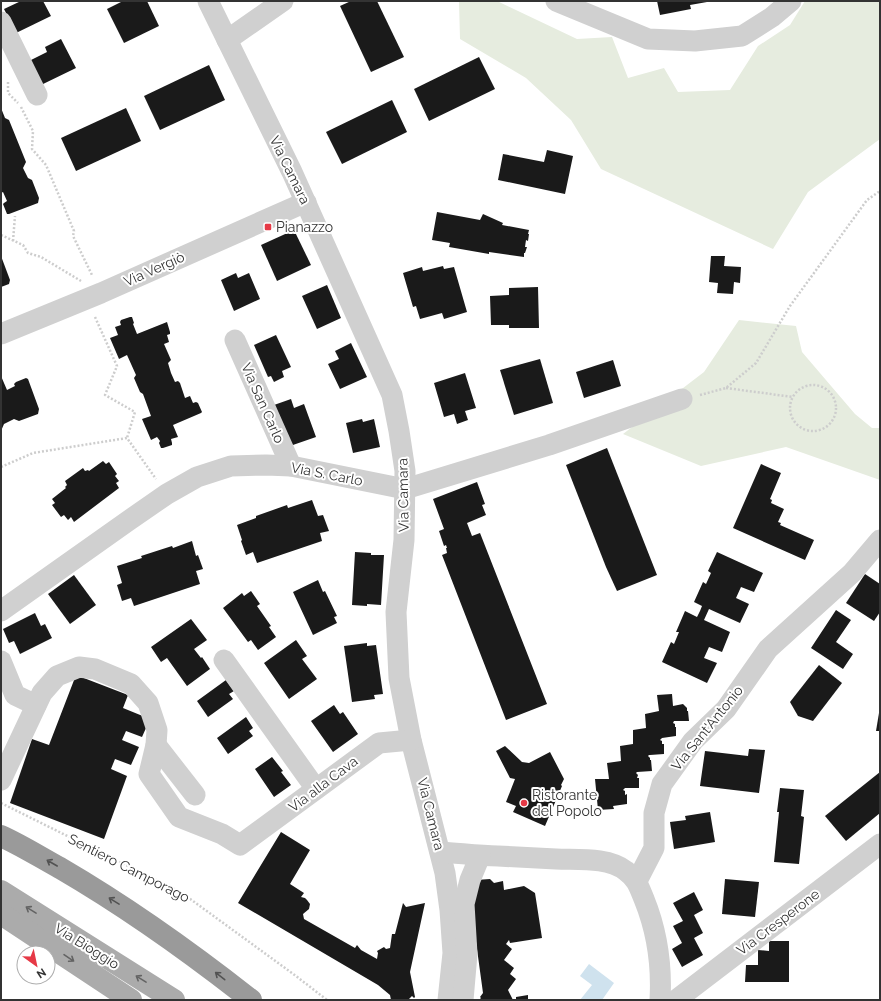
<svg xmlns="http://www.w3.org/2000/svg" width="881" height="1001" viewBox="0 0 881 1001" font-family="Raleway,sans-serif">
  <rect width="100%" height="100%" fill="#fff"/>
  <g fill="#e6ecdf">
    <polygon points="459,1 497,1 577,39 612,37 628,78 664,68 678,92 730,90 758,46 790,25 805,1 880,1 880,139 808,192 773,249 601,169 571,120 526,78 460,39"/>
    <polygon points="739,320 796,326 802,352 855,414 872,428 880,428 880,480 786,447 701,466 623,434 704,372"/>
  </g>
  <polygon fill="#cfe2ee" points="589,964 614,983 602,1000 580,1000 592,985 580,976"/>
  <g fill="#1a1a1a">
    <polygon points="21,1 43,1 51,16 16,33 4,9"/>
    <polygon points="123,1 147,1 159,26 124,43 107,9"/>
    <polygon points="351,1 377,1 404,57 371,72 340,6"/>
    <polygon points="657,1 707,1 707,2 690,5 691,9 660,15"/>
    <polygon points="61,39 76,68 41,85 29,61 47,52 45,47"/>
    <polygon points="479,57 495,89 429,121 414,89"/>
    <polygon points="209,65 225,100 160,130 144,96"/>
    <polygon points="392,100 407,132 342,164 326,132"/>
    <polygon points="1,108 5,118 9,120 26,162 23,168 28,178 32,180 39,198 38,203 9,214 7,214 3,204 4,203 7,201 3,192 1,193"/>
    <polygon points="126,108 141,141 76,171 61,138"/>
    <polygon points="547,150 573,156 565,194 498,180 503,154 544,162"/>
    <polygon points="437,212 480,220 483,214 503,223 502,225 529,230 528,234 529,234 528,241 526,240 525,247 527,247 525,253 524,253 524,257 489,252 489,254 449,247 450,243 432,240"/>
    <polygon points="294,230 311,265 277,281 261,245"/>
    <polygon points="1,256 10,280 9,284 1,287"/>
    <polygon points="711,256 725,256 724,266 741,267 740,283 734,282 733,294 717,293 718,283 709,282"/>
    <polygon points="443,266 444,269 454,267 467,312 444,319 442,313 420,319 416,306 413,307 403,273 422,267 423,271"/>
    <polygon points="236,273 238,278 249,273 260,299 234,311 221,280"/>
    <polygon points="327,285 341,318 317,329 302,296"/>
    <polygon points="538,287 539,328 509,328 509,325 491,325 490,296 509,295 509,288"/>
    <polygon points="130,317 132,317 134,323 133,324 137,334 167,322 170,332 170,334 167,335 169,342 164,344 171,360 168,363 171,373 175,382 178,381 180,383 185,398 190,396 193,403 196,402 198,403 202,412 201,413 173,425 178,437 171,439 172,443 172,445 163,448 161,448 159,443 160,441 157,437 151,440 142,419 151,416 143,394 140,392 134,378 136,375 127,355 119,359 110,338 118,335 115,327 121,325 120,322 121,320"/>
    <polygon points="276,335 291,367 282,371 284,377 274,382 271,376 268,377 254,345"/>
    <polygon points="351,343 367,377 340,389 328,364 339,359 335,351"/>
    <polygon points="540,359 553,403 514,415 500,370"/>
    <polygon points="613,360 621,386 584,398 576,372"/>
    <polygon points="465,373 476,408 465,411 468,420 457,424 454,414 444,417 434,383"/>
    <polygon points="1,376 7,390 15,386 14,384 16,382 26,378 28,379 39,409 38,414 19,421 14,419 4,424 1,431"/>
    <polygon points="291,399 294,408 304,404 316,437 290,446 274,405"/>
    <polygon points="362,419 363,422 374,419 380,447 353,453 346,423"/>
    <polygon points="607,448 657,575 617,591 606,567 566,465"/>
    <polygon points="103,461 106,464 109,462 117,474 115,476 119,481 116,483 119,488 74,522 71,517 68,520 64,515 61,517 52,505 55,503 52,499 66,488 65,487 67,485 65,481 83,468 85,471 88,470 89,471"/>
    <polygon points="761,464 781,473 770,499 772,500 771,503 784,509 778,522 781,523 780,525 814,540 805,560 733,528"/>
    <polygon points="477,482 485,504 482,505 486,515 467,523 472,536 480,533 547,704 506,720 442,555 447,553 446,548 447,548 446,545 444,546 439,531 444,529 433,499"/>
    <polygon points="312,500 318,516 323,515 329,531 320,533 322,541 257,563 253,552 246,555 241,541 242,540 237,525 256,518 256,516 287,505 288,508"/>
    <polygon points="192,541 196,556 198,555 203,569 196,571 200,584 134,606 131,598 122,601 117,585 122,583 117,566 142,558 141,556 172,546 173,548"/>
    <polygon points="355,552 371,553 371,555 384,555 381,605 367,604 367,606 352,605"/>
    <polygon points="717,552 763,573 754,592 741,587 736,598 749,604 740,623 709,609 704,620 730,632 722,652 709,647 704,658 717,663 707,683 662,662 671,642 674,644 679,632 676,632 685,611 697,617 700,611 702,606 694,602 703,582 706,584 711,573 708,571"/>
    <polygon points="865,574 880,584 880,612 874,621 846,603"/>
    <polygon points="74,575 96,605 70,624 48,594"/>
    <polygon points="318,580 323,592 325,591 337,616 334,617 337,623 313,635 293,592"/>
    <polygon points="251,591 260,604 257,606 271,626 269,627 276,637 258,650 251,640 248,642 223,608 242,593 244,596"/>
    <polygon points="836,610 851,620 836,642 853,654 843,669 811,648"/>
    <polygon points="35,613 41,626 45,624 52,638 20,654 14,641 9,643 3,629"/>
    <polygon points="191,619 207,640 194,649 201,658 202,657 210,669 187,686 167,658 161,662 151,647"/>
    <polygon points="296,640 307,656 302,659 317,679 289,699 264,663"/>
    <polygon points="367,643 367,646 376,645 383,694 374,695 375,699 352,702 344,646"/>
    <polygon points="819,665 842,683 813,721 798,716 790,702"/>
    <polygon points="76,675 128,695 123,708 150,719 142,737 126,731 122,740 139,747 131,765 115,759 111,769 127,776 104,839 10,803 32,739 49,745"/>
    <polygon points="226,680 234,691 229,694 233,699 208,717 197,701"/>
    <polygon points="672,694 673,706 683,704 687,708 687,711 688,711 689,721 674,721 673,723 675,724 675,727 676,727 676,736 662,738 660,740 662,741 662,744 664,744 664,754 650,755 649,755 648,756 650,758 650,760 651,760 652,771 637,772 636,773 638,775 637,778 639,778 639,788 625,788 623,790 625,791 625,795 627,794 627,804 613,806 614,809 598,810 595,779 609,779 607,763 621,761 620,746 633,744 633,730 646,728 645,714 659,711 657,695"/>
    <polygon points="334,705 340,714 343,712 358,734 333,752 311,721"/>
    <polygon points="879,713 880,713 880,731 876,731"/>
    <polygon points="246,717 253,728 249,731 253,736 228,754 217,738"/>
    <polygon points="505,746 522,762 529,763 550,752 564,779 561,785 562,786 545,826 513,812 516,806 506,802 515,779 510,778 496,751"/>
    <polygon points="749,749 765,750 759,793 700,786 705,751 748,756"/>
    <polygon points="272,757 283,771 281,772 291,785 274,797 255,769"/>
    <polygon points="880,772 880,813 846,841 825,816"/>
    <polygon points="780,788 804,790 801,816 804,817 799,864 774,862 779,812 777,812"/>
    <polygon points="710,812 715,842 674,849 670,822 686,820 685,816"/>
    <polygon points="281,832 310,850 290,884 304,893 301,897 305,898 307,900 310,904 309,909 303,914 304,919 355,948 357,945 361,950 377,959 378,953 377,951 384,947 386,949 390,948 392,934 395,934 403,903 406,907 425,903 410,972 415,997 414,998 412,996 408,1000 391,1000 390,995 378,985 238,903"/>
    <polygon points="490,879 494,883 503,881 504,890 524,886 535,893 542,938 510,943 509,940 506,944 512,949 504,960 514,968 510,974 516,979 508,990 513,1000 479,1000 481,998 480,997 483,993 471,905 476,880"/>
    <polygon points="725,879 759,882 755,917 722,914"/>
    <polygon points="694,892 703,910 694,915 703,933 694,938 703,955 682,967 672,949 682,943 673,926 683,921 673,903"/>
    <polygon points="769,941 789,941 789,982 745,982 746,965 758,965 758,950 769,951"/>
    <polygon points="528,995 528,1000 516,1000 516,997"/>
  </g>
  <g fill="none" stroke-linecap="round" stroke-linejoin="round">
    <g stroke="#cdcdcd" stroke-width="2.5" stroke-dasharray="2 2" stroke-linecap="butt">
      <polyline points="8,82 8,93 18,103"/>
      <polyline points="21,107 33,131 32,149 46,165 74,231 73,236 92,275"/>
      <polyline points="1,235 23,245 28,253 41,257 81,281"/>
      <polyline points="13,241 15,216"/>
      <polyline points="95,317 117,366 105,395 135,412 127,438"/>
      <circle cx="813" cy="408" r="23"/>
      <polyline points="726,388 793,397"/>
      <polyline points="700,395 726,388 756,363 790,306 867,200 880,191"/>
      <polyline points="1,467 33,453 127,438 156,479"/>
      <polyline points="1,803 182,893 296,976 327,1000"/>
    </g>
    <g stroke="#d0d0d0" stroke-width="21">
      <polyline points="208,1 292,172 392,395 399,431 405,471 404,540 396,612 399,678 411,740 445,873 450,910 453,953 448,1000"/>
      <polyline points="556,1 648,39 695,41 742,36 772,17 791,1"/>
      <polyline points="1,22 37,95"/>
      <polyline points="227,40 283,1"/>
      <polyline points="1,334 101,293 306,202"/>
      <polyline points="235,340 291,466"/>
      <polyline points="1,611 128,521 167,494 197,477 231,466 266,465 291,466 405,489 549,445 682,399"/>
      <polyline points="224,660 316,789"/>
      <polyline points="1,661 15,695 36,705"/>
      <polyline points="156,745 195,795"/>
      <polyline points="1,780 42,693 57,676 79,667 95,669 131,684 148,703 157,730 156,745 149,774 179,817 222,834 240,845 379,743 411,740"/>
      <path d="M440 852C459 853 479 856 498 856 517 857 536 858 556 859 578 860 608 857 626 871 637 879 639 887 644 899 657 931 662 965 660 1000"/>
      <polyline points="637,881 654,848 654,813 662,784 693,741 726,709 768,649 852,573 880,540"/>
      <polyline points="463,1000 467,954 464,904 470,880 480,856"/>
      <polyline points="676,1000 880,844"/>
    </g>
    <g stroke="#ababab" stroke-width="22">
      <polyline points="1,891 174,1000"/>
      <polyline points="1,914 131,1000"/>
    </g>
    <path stroke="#9a9a9a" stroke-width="22" d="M1 836C21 845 40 857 60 868 127 907 190 952 251 1000"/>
  </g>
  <defs><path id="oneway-shaft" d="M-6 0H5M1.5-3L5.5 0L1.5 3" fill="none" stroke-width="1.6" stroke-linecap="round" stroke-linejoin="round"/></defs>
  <g stroke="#525252">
    <use href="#oneway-shaft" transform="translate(52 863) rotate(-150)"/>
    <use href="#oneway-shaft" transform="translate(114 901) rotate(-148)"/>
    <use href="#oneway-shaft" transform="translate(220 976) rotate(-142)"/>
  </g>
  <g stroke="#636363">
    <use href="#oneway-shaft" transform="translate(31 910) rotate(-148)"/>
    <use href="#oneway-shaft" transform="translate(69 958) rotate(34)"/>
    <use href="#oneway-shaft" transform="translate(141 979) rotate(-148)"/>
  </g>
  <g fill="#e63946" stroke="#fff" stroke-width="1.5">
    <rect x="264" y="223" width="8" height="8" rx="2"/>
    <circle cx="524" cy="803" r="4"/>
  </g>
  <g text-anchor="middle" stroke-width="4" stroke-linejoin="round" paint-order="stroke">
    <g font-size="14" fill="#333" stroke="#fff">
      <text transform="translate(290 170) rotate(64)" y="5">Via Camara</text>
      <text transform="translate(154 269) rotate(-24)" y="5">Via Vergiò</text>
      <text transform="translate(263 403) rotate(66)" y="5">Via San Carlo</text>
      <text transform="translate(327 474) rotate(11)" y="5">Via S. Carlo</text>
      <text transform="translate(403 495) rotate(-91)" y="5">Via Camara</text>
      <text transform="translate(707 728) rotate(-51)" y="5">Via Sant'Antonio</text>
      <text transform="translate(323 784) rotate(-37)" y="5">Via alla Cava</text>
      <text transform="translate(431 814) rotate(76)" y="5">Via Camara</text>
      <text transform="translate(129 868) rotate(27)" y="5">Sentiero Camporago</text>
      <text transform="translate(778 922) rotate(-37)" y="5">Via Cresperone</text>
      <text transform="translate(87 946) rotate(32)" y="5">Via Bioggio</text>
    </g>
    <g font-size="14" fill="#333" stroke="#fff" text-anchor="start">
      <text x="276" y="232">Pianazzo</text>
      <text x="532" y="800">Ristorante<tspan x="532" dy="16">del Popolo</tspan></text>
    </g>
  </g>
  <rect width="881" height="1001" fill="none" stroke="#333333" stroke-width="4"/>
  <g transform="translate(36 965) rotate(147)"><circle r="19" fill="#ffffff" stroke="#adadad"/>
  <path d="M0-3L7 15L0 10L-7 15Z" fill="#e63946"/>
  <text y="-6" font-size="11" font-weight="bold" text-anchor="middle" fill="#333333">N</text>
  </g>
</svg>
